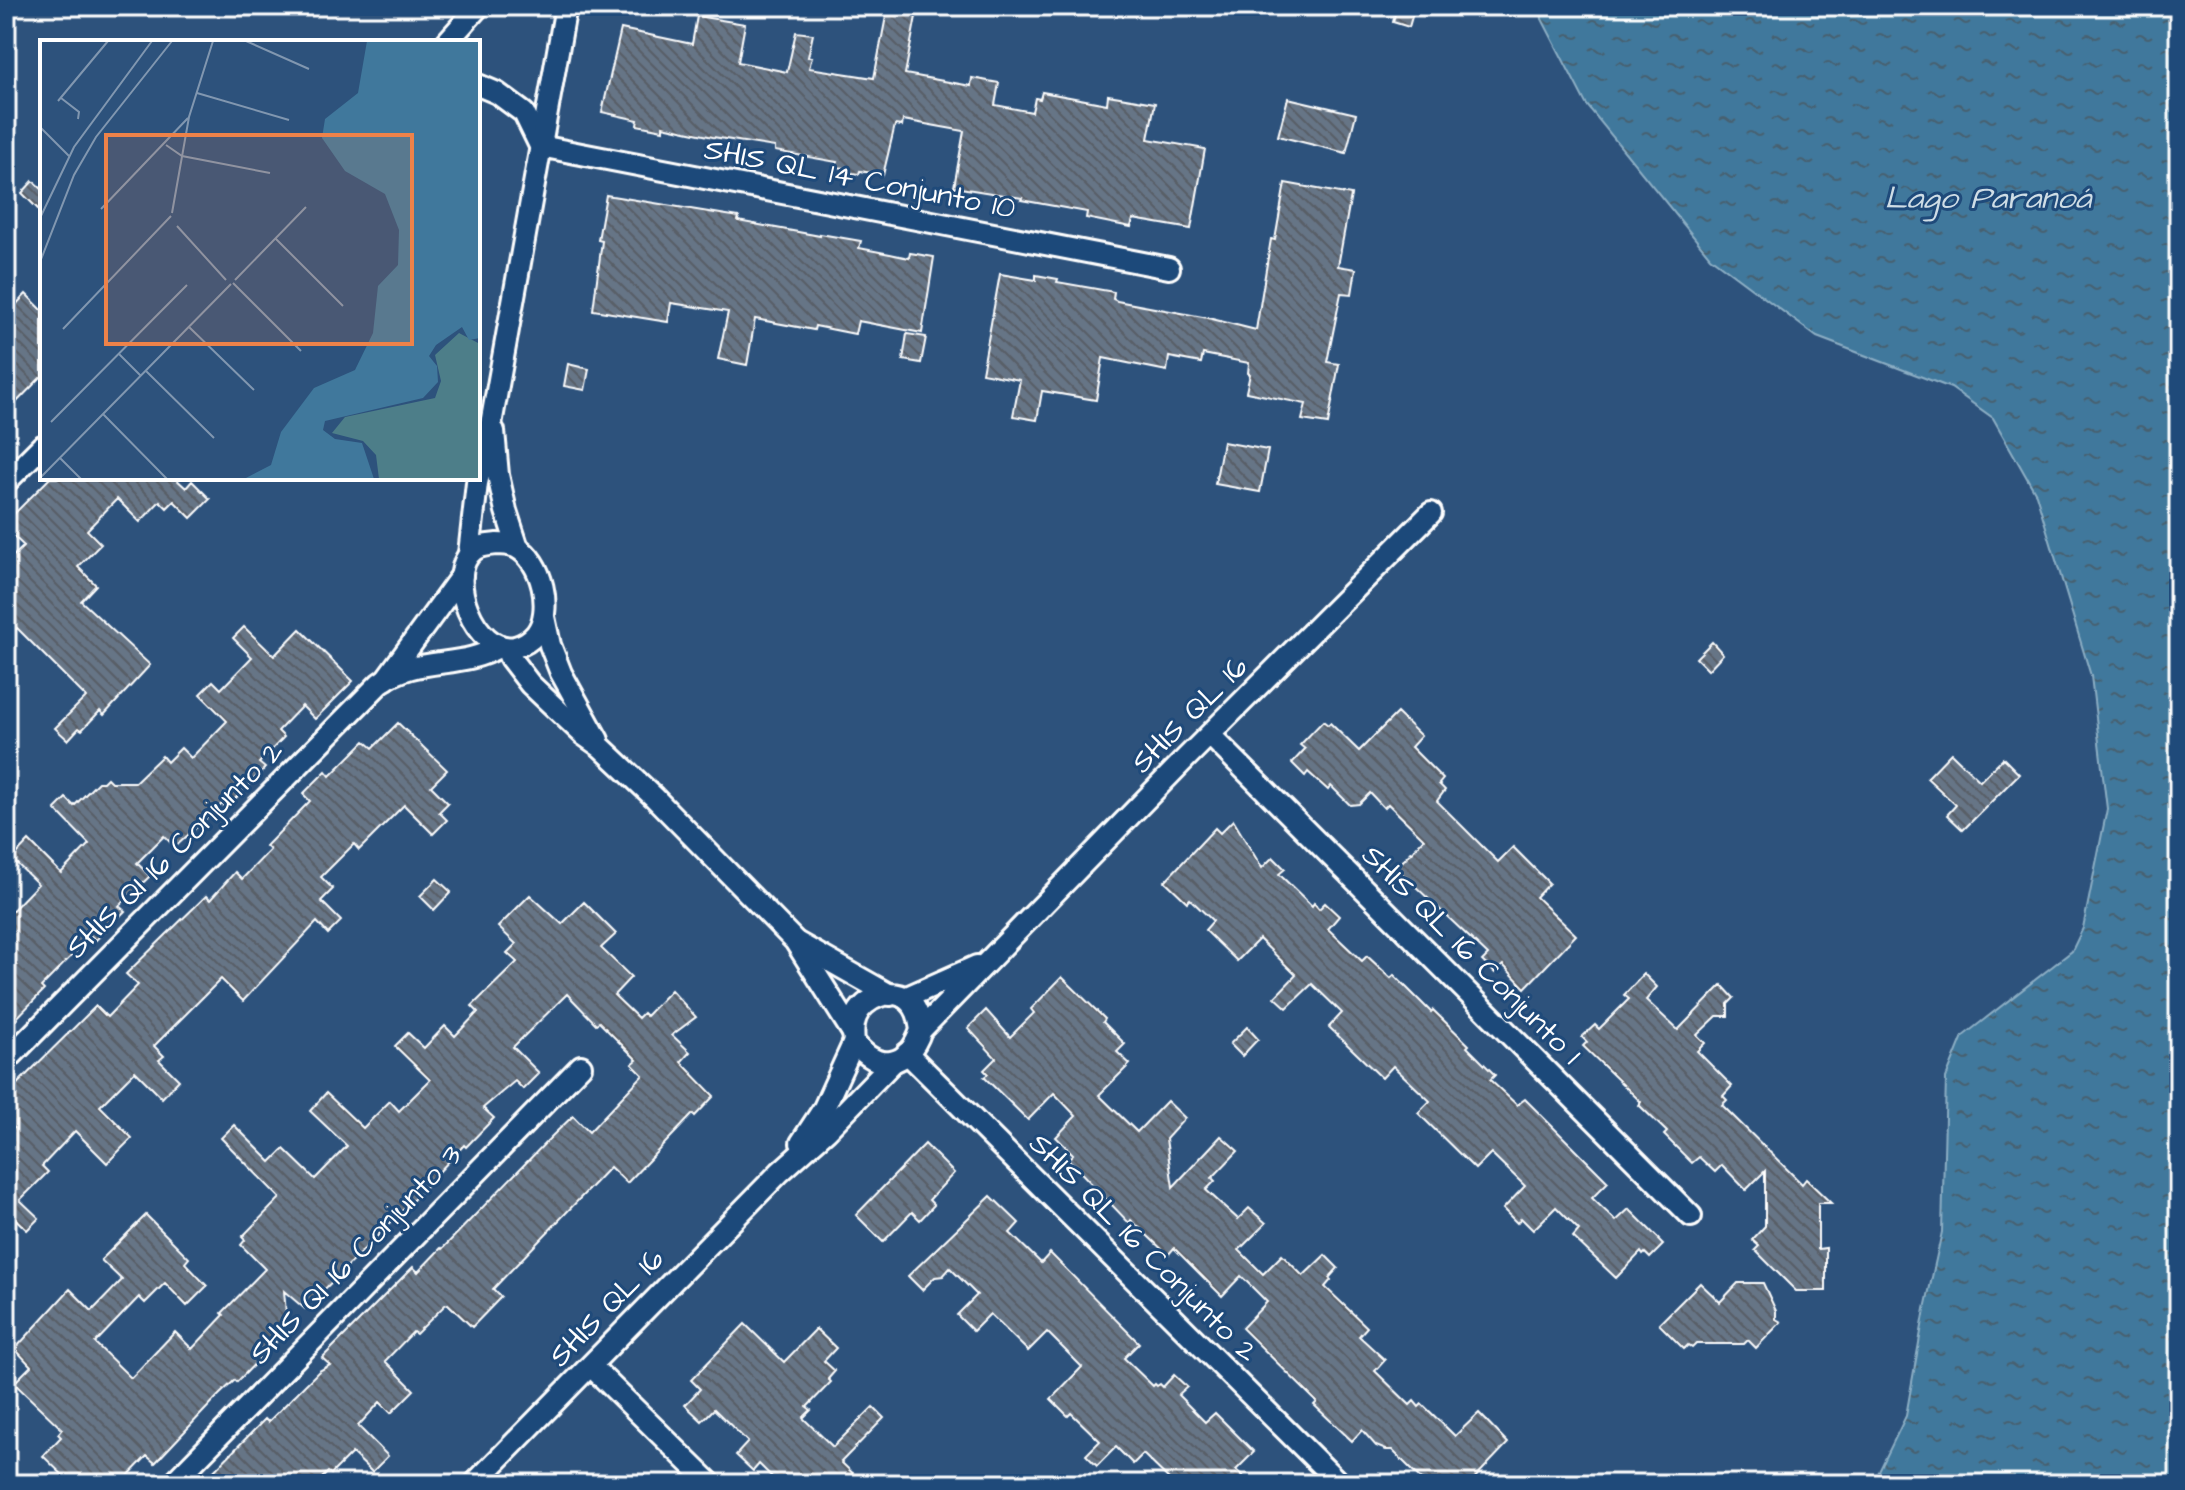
<svg xmlns="http://www.w3.org/2000/svg" width="2185" height="1490" viewBox="0 0 2185 1490" font-family="'Architects Daughter',sans-serif">
  <defs>
    <pattern id="water-ripples" width="26" height="14" patternUnits="userSpaceOnUse" patternTransform="scale(2)"><rect width="26" height="14" fill="#40789c"/><path d="M2 4q2-2 4 0t4 0M15 11q2-2 4 0t4 0" fill="none" stroke="#476070"/></pattern>
    <pattern id="building-back-hatch" width="6" height="6" patternUnits="userSpaceOnUse" patternTransform="scale(2)"><rect width="6" height="6" fill="#667486"/><path d="M-1 5l2 2M0 0l6 6M5-1l2 2" fill="none" stroke="#585e66"/></pattern>
  </defs>
  <rect width="100%" height="100%" fill="#2d527c"/>
  <filter id="ink" filterUnits="userSpaceOnUse"><feTurbulence type="fractalNoise" baseFrequency=".0125" numOctaves="2"/><feDisplacementMap in="SourceGraphic" scale="16" xChannelSelector="R" yChannelSelector="G"/><feConvolveMatrix kernelMatrix="1 2 1 2 8 2 1 2 1" color-interpolation-filters="sRGB"/></filter>
  <g filter="url(#ink)">
    <polygon fill="url(#water-ripples)" stroke="#8caec4" stroke-width="2" points="1541,6 2179,6 2179,1484 1873,1484 1906,1416 1925,1309 1942,1232 1946,1078 1963,1036 2072,951 2083,928 2107,809 2091,676 2036,494 1993,418 1951,388 1817,337 1710,257 1586,104 1542,19"/>
    <g fill="url(#building-back-hatch)" stroke="#fff" stroke-width="2">
      <polygon points="888,6 918,6 905,74 971,86 972,78 999,83 995,105 1032,112 1035,98 1040,99 1042,92 1107,104 1108,95 1155,103 1148,139 1205,149 1191,229 1133,219 1131,227 1086,218 1087,212 1021,200 1022,198 954,187 964,131 903,120 902,126 895,125 883,175 860,171 859,174 844,172 844,168 836,167 837,162 775,151 775,147 713,137 663,126 663,130 637,125 638,120 602,112 621,29 692,44 697,16 745,24 738,62 787,72 796,32 813,34 808,57 812,57 809,68 874,78"/>
      <polygon points="1397,6 1415,6 1409,27 1393,22"/>
      <polygon points="1288,98 1356,114 1346,153 1278,136"/>
      <polygon points="33,181 42,189 42,213 22,193"/>
      <polygon points="1285,183 1351,195 1338,266 1356,269 1352,294 1341,293 1327,362 1339,364 1328,424 1302,420 1306,404 1246,392 1250,374 1248,373 1249,363 1203,354 1201,363 1169,357 1167,371 1103,358 1096,400 1042,391 1037,420 1013,416 1020,380 982,373 1000,274 1036,280 1036,275 1058,279 1057,282 1114,292 1113,299 1117,301 1208,318 1256,330 1271,239 1275,240"/>
      <polygon points="606,195 739,217 738,221 820,236 820,234 861,241 859,248 890,254 909,258 910,253 934,257 922,333 858,321 855,334 815,326 814,330 755,319 747,365 718,359 728,312 671,303 668,322 593,310 602,241 598,240"/>
      <polygon points="26,294 42,310 42,376 6,413 6,331 15,322 7,314"/>
      <polygon points="907,334 926,337 921,363 903,360"/>
      <polygon points="568,364 589,369 585,390 564,386"/>
      <polygon points="1223,442 1268,450 1260,492 1215,484"/>
      <polygon points="50,478 175,478 186,488 192,481 210,499 191,518 174,501 167,508 160,501 140,522 117,499 87,530 101,544 78,567 96,585 81,601 150,665 104,715 100,711 82,730 79,728 68,740 55,728 86,697 17,628 6,639 6,563 24,546 6,529 6,522"/>
      <polygon points="244,627 274,656 300,629 353,681 315,719 302,706 278,731 284,737 259,763 265,768 226,808 222,804 175,847 164,836 137,863 150,876 119,906 125,911 96,940 91,936 41,987 44,990 6,1029 6,917 38,884 12,859 29,841 61,873 89,844 55,809 66,798 74,806 98,782 103,782 107,778 111,782 135,782 162,756 167,762 181,748 191,758 227,721 200,694 213,681 221,689 252,657 233,638"/>
      <polygon points="1712,642 1723,654 1708,670 1696,658"/>
      <polygon points="1397,713 1421,736 1411,747 1443,779 1439,784 1445,790 1437,801 1498,862 1513,847 1549,883 1536,897 1576,935 1525,988 1503,965 1495,973 1482,961 1488,955 1396,868 1424,839 1388,804 1384,808 1370,793 1359,804 1350,805 1331,786 1328,790 1308,772 1305,776 1292,763 1305,749 1300,745 1323,721 1328,725 1330,723 1359,751"/>
      <polygon points="398,723 447,770 431,786 448,803 439,812 447,820 433,834 404,805 359,850 354,844 321,877 333,889 321,901 341,921 328,934 317,922 243,1001 221,979 154,1046 164,1056 159,1060 179,1080 162,1098 135,1071 100,1106 132,1138 107,1163 75,1131 42,1166 48,1172 20,1200 39,1218 27,1230 8,1212 6,1214 6,1137 14,1128 6,1120 6,1095 96,1006 107,1017 138,985 126,974 206,896 210,900 235,872 242,879 270,850 266,846 310,801 303,794 326,771 330,776 365,741 373,748"/>
      <polygon points="1951,753 1980,781 2003,758 2019,774 1963,830 1947,815 1956,805 1927,778"/>
      <polygon points="1233,820 1262,868 1273,857 1285,869 1279,874 1312,906 1314,903 1319,909 1325,903 1339,916 1328,929 1362,961 1367,956 1391,978 1394,975 1431,1012 1433,1010 1469,1045 1467,1047 1495,1075 1490,1080 1517,1105 1525,1099 1608,1182 1592,1198 1616,1221 1629,1209 1659,1239 1658,1240 1663,1245 1650,1258 1645,1253 1643,1255 1641,1252 1616,1278 1573,1237 1579,1230 1556,1207 1533,1230 1521,1218 1517,1223 1503,1209 1525,1186 1491,1153 1475,1169 1418,1113 1430,1101 1393,1066 1382,1078 1329,1027 1342,1013 1312,984 1287,1008 1275,997 1296,975 1259,939 1237,961 1205,930 1213,921 1190,899 1187,902 1165,881 1215,828 1220,833"/>
      <polygon points="437,879 451,892 434,910 420,896"/>
      <polygon points="530,895 562,924 584,902 616,934 601,948 631,977 614,995 638,1018 643,1013 646,1016 671,990 696,1017 672,1035 690,1052 681,1062 714,1096 695,1116 693,1114 627,1183 610,1167 493,1289 501,1297 472,1327 448,1304 445,1305 416,1334 413,1332 385,1361 414,1390 391,1413 380,1402 358,1426 388,1456 372,1472 352,1453 331,1474 328,1472 316,1484 201,1484 265,1419 268,1422 319,1371 330,1365 322,1358 413,1267 418,1272 441,1248 442,1249 553,1135 573,1116 589,1132 643,1075 632,1064 637,1060 599,1022 596,1024 567,994 513,1047 539,1073 523,1089 515,1081 483,1108 494,1118 466,1147 464,1145 411,1202 305,1309 284,1291 287,1324 272,1338 276,1342 237,1382 235,1380 219,1395 155,1463 147,1456 120,1484 72,1484 43,1456 61,1437 58,1434 62,1429 14,1383 31,1366 15,1349 70,1289 92,1311 122,1280 101,1260 146,1215 189,1258 185,1263 207,1286 187,1306 165,1283 145,1303 139,1297 95,1343 131,1378 175,1332 192,1349 224,1315 222,1313 265,1269 241,1245 245,1240 242,1237 280,1198 221,1138 234,1125 271,1162 284,1149 315,1179 347,1146 310,1111 326,1093 363,1128 390,1101 399,1111 430,1080 395,1046 408,1033 424,1048 445,1026 455,1036 478,1012 472,1006 517,962 507,953 516,944 498,927"/>
      <polygon points="1644,974 1657,987 1646,1000 1678,1030 1722,985 1734,998 1728,1004 1728,1016 1717,1016 1697,1035 1705,1043 1697,1051 1732,1086 1723,1096 1727,1100 1722,1105 1802,1184 1806,1179 1831,1203 1818,1203 1818,1249 1826,1248 1826,1291 1796,1291 1755,1250 1759,1246 1752,1240 1765,1226 1765,1171 1746,1190 1722,1165 1715,1172 1699,1157 1692,1163 1664,1135 1667,1132 1639,1105 1641,1102 1583,1046 1587,1042 1582,1037 1595,1025 1599,1029 1629,999 1624,995"/>
      <polygon points="1062,977 1105,1019 1103,1022 1125,1044 1117,1052 1130,1064 1099,1095 1137,1132 1167,1101 1185,1118 1166,1139 1173,1187 1221,1136 1238,1151 1212,1178 1215,1181 1206,1190 1238,1219 1249,1208 1266,1223 1239,1250 1263,1274 1282,1255 1303,1276 1325,1255 1338,1268 1329,1278 1331,1280 1325,1287 1367,1327 1359,1336 1385,1360 1375,1371 1410,1405 1414,1401 1419,1407 1422,1404 1455,1436 1479,1413 1508,1443 1469,1484 1426,1484 1392,1450 1386,1450 1376,1446 1362,1430 1352,1441 1314,1405 1317,1402 1242,1328 1267,1302 1241,1276 1222,1296 1174,1248 1168,1255 1131,1220 1129,1223 1068,1159 1073,1154 1056,1137 1076,1116 1054,1093 1028,1120 984,1077 988,1074 984,1070 996,1058 968,1028 986,1010 1010,1037 1034,1013 1031,1009"/>
      <polygon points="1247,1027 1258,1039 1242,1056 1230,1044"/>
      <polygon points="925,1144 954,1173 929,1200 934,1205 920,1220 912,1212 883,1242 856,1215"/>
      <polygon points="991,1196 1019,1223 1010,1233 1041,1263 1050,1253 1139,1343 1124,1358 1153,1386 1155,1384 1157,1386 1160,1384 1163,1387 1174,1375 1187,1387 1178,1395 1205,1422 1215,1413 1254,1452 1236,1470 1252,1484 1174,1484 1143,1454 1133,1464 1116,1447 1097,1466 1086,1455 1100,1441 1071,1413 1068,1416 1051,1399 1082,1367 1047,1332 1028,1351 990,1314 973,1331 957,1315 977,1295 950,1268 943,1276 935,1277 922,1290 908,1276"/>
      <polygon points="1700,1283 1720,1302 1738,1283 1763,1283 1776,1311 1776,1319 1781,1322 1756,1348 1748,1340 1744,1344 1696,1344 1692,1348 1688,1345 1684,1349 1659,1324"/>
      <polygon points="745,1324 784,1362 816,1329 836,1348 824,1361 835,1371 828,1379 831,1382 807,1407 811,1410 803,1418 833,1447 873,1407 884,1418 841,1462 864,1484 779,1484 759,1464 753,1471 736,1455 748,1442 714,1409 702,1421 685,1405 700,1389 691,1380"/>
    </g>
    <g fill="none" stroke-linecap="round" stroke-linejoin="round">
      <g stroke="#fff" stroke-width="26">
        <g id="minor">
          <polyline points="447,42 479,6"/>
          <polyline points="478,85 497,93 524,113 540,146 1169,268"/>
          <polyline points="494,431 498,475 506,511 518,548"/>
          <polyline points="6,482 42,446"/>
          <path d="M497 544C503 544 510 545 516 547 542 560 554 611 536 634 530 641 523 645 515 647 475 655 443 573 474 550 481 545 489 545 497 544Z"/>
          <polyline points="469,554 477,483 492,419 566,6"/>
          <polyline points="544,617 550,645 561,673 598,740"/>
          <polyline points="506,648 510,658 530,684 584,735 601,747 654,797 795,941 853,1033"/>
          <polyline points="386,679 462,575"/>
          <polyline points="1210,735 1691,1216"/>
          <polyline points="798,943 890,995"/>
          <polyline points="905,998 977,966"/>
          <path d="M921 1030C919 1019 918 1009 909 1001 894 986 863 998 856 1017 853 1024 853 1033 854 1042 878 1073 908 1068 921 1030L1187 757 1431 513"/>
          <polyline points="907,1053 1340,1484"/>
          <path d="M6 1061 380 683C417 655 461 670 500 646"/>
          <polyline points="801,1143 824,1108 854,1042"/>
          <polyline points="591,1366 711,1484"/>
          <polyline points="172,1484 581,1066"/>
          <polyline points="474,1484 780,1172 827,1130 892,1063"/>
        </g>
      </g>
      <use href="#minor" stroke="#1f4a7a" stroke-width="20"/>
    </g>
  </g>
  <g text-anchor="middle" stroke-width="6" stroke-linejoin="round" paint-order="stroke">
    <g font-size="30" fill="#fff" stroke="#1f4a7a">
      <text transform="translate(860 178) rotate(11)" y="10">SHIS QL 14 Conjunto 10</text>
      <text transform="translate(1189 714) rotate(-45)" y="10">SHIS QL 16</text>
      <text transform="translate(174 849) rotate(-45)" y="10">SHIS QI 16 Conjunto 2</text>
      <text transform="translate(1472 954) rotate(45)" y="10">SHIS QL 16 Conjunto 1</text>
      <text transform="translate(1144 1247) rotate(45)" y="10">SHIS QL 16 Conjunto 2</text>
      <text transform="translate(355 1254) rotate(-46)" y="10">SHIS QI 16 Conjunto 3</text>
      <text transform="translate(606 1307) rotate(-46)" y="10">SHIS QL 16</text>
    </g>
    <g font-size="32" font-style="italic" fill="#cfdde6" stroke="#1f4a7a">
      <text x="1988" y="208">Lago Paranoá</text>
    </g>
  </g>
  <g transform="translate(40 40)">
    <rect width="440" height="440" fill="#2d527c"/>
    <path d="M419 293 440 304V439H339L336 415 323 401 292 393 305 377 395 358 401 341 395 315Z" fill="#4d7e89"/>
    <path d="M327 1H440V298L429 300 422 287 396 305 389 316 397 326 398 342 383 358 285 381 283 390 295 399 322 403 334 439H204L231 425 241 392 274 348 315 330 333 293 338 246 358 225 359 190 345 154 305 131 282 98 285 79 318 53Z" fill="#40789c"/>
    <path fill="none" stroke="#8197b0" stroke-width="2" d="M206 1 269 29M157 53 249 80M21 58 39 72 38 79M18 61 68 1M0 87 29 116M126 105 142 116 230 133M61 169 148 78M132 173 149 77 173 1M0 178 34 107 112 1M137 186 186 240M235 198 303 266M0 222 34 135 56 97 132 1M195 240 266 167M193 243 261 311M149 287 214 350M23 289 131 176M79 314 100 335M105 330 174 398M63 374 127 439M11 382 147 245M20 418 41 439M0 438 191 244"/>
    <path fill="#ee8249" fill-opacity="0.15" stroke="#ee8249" stroke-width="4" d="M66 95H372V304H66Z"/>
    <rect width="440" height="440" fill="none" stroke="#fff" stroke-width="4"/>
  </g>
  <rect width="2185" height="1490" fill="none" stroke="#1f4a7a" stroke-width="32"/>
  <rect x="16" y="16" width="2153" height="1458" fill="none" stroke="#fff" stroke-width="3" filter="url(#ink)"/>
</svg>
